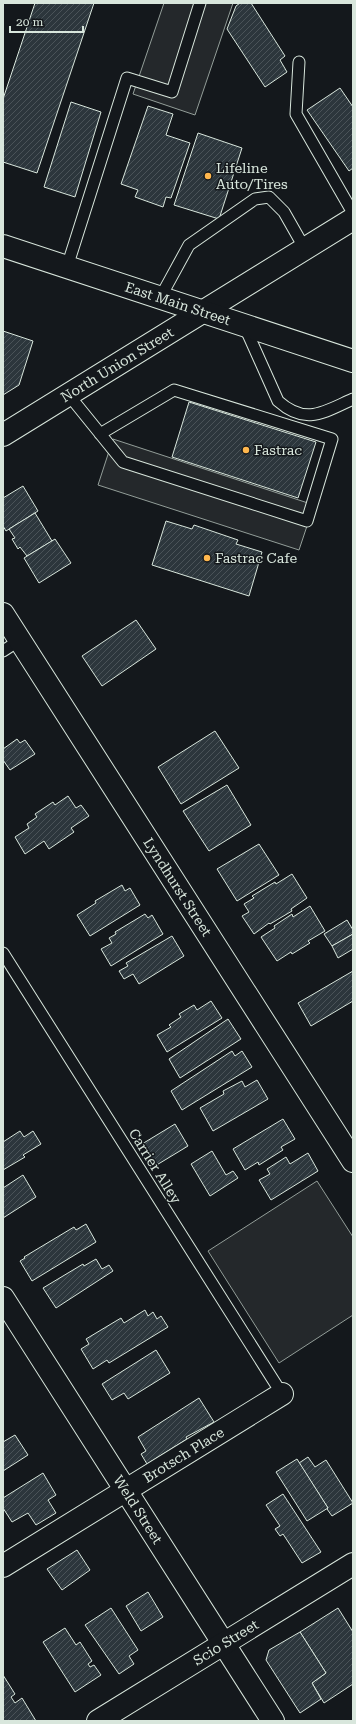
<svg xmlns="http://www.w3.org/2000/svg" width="356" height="1724" viewBox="0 0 356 1724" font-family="'Roboto Serif',serif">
  <defs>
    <pattern id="building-hatch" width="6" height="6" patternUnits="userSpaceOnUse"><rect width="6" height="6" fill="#2c363c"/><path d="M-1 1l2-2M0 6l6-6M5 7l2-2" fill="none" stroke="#4a5358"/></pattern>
  </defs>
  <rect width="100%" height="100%" fill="#14181c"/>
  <g fill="#24282b" stroke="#939e99">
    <polygon points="164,3 233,3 195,115 133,94"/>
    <polygon points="113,439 314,505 299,550 98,485"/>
    <polygon points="317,1181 353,1237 353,1315 279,1363 208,1251"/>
  </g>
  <g fill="url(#building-hatch)" stroke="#d8e6dc">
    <polygon points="35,3 94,3 37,173 3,162 3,99"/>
    <polygon points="240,3 251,3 285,56 280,60 287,72 265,87 227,29 236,6"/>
    <polygon points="340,88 353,107 353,168 349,171 307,110"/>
    <polygon points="71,102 101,112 75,197 44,187"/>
    <polygon points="148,106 173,114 166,135 190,143 171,198 166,197 163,207 135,197 138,190 121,184"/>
    <polygon points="198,133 242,148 219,219 174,205"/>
    <polygon points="3,331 33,341 19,385 3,395"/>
    <polygon points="189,402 316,442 298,498 172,457"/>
    <polygon points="23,486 38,511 6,531 3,526 3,498"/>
    <polygon points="35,513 52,541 27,556 20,547 18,549 12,539 15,538 9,529"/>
    <polygon points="166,521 192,529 194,525 238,540 236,544 262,552 249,596 152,565"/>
    <polygon points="55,539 71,563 39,583 24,558"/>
    <polygon points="136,620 156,649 102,686 82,656"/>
    <polygon points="215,731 239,768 181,804 158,767"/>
    <polygon points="17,739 20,743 25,740 35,754 10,770 3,760 3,749"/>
    <polygon points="227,785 251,825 209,851 183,811"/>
    <polygon points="68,796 76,808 81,805 89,816 71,828 74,832 49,849 44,841 25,854 15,837 29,828 27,824 37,817 35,814 53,802 55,805"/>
    <polygon points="259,844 279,875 237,901 217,869"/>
    <polygon points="292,874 307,898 291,909 292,911 270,924 269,923 254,934 242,916 249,912 244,904 254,898 252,896 275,882 276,884"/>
    <polygon points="122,885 125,891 130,888 140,905 90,936 77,915 96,903 95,901"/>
    <polygon points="310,906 325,931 308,941 310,943 292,954 291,952 277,961 261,937 275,928 274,926 292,914 293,917"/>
    <polygon points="145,914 148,918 152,915 163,934 111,966 101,949 112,943 109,938 116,934 115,932"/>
    <polygon points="347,920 353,930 353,934 332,946 324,934"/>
    <polygon points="353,934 353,949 338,958 332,946"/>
    <polygon points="172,936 184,956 139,984 133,974 124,979 119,971 128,966 126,963"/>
    <polygon points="353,971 353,1001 311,1026 298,1003"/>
    <polygon points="211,1001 222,1018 167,1052 157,1035 171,1027 169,1025 181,1017 179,1014 194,1005 197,1010"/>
    <polygon points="228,1019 241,1039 180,1078 169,1059"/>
    <polygon points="232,1051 235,1056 242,1051 252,1067 182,1110 171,1091"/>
    <polygon points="257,1080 268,1099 213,1131 200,1108 224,1094 223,1091 242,1081 245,1087"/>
    <polygon points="283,1119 295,1139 281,1147 283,1150 259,1165 258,1162 245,1170 233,1149"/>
    <polygon points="175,1124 188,1146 155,1166 142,1144"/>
    <polygon points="20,1131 24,1137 33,1131 41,1144 23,1155 25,1157 3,1170 3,1142"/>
    <polygon points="212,1151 226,1175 233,1171 238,1178 210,1196 191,1164"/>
    <polygon points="308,1153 318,1171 271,1200 259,1180 270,1174 267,1169 286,1157 290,1164"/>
    <polygon points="23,1175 36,1197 3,1218 3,1188"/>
    <polygon points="86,1224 96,1242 32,1281 20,1261 25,1258 24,1257 74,1227 76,1230"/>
    <polygon points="96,1259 102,1269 109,1265 113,1271 56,1308 43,1288 83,1264 84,1266"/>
    <polygon points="145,1310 148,1316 153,1312 157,1319 161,1316 168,1327 109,1363 107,1360 93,1369 81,1349 89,1344 86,1339 121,1318 124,1323"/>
    <polygon points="156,1350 170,1373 128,1399 124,1393 112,1400 102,1384"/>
    <polygon points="199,1398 214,1422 186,1437 187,1439 147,1464 141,1454 146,1451 138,1437"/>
    <polygon points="15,1435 28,1455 3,1471 3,1442"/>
    <polygon points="308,1457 315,1467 326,1460 353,1503 332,1516 327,1509 328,1508 299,1463"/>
    <polygon points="297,1459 328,1508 307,1521 276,1472"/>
    <polygon points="43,1473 56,1495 48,1500 56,1513 36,1525 28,1513 12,1522 3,1508 3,1498"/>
    <polygon points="283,1494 321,1552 302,1563 283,1534 280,1536 275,1529 280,1526 266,1505"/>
    <polygon points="77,1550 90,1570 62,1590 47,1569"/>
    <polygon points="148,1592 163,1617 141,1631 126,1606"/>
    <polygon points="111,1608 138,1650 129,1656 134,1664 119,1674 85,1625"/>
    <polygon points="338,1608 353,1632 353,1684 324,1703 312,1683 326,1673 300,1632"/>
    <polygon points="65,1628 76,1645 80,1642 92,1661 88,1664 90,1667 94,1665 101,1675 75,1692 43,1642"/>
    <polygon points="300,1632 326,1673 312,1683 321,1699 300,1713 266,1660 269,1650"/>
    <polygon points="3,1675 15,1694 11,1697 15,1703 22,1698 36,1721 3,1721"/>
  </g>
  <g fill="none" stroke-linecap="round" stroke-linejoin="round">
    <g stroke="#d8e6dc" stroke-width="13">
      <g id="lane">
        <polyline points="299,62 296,114 353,213"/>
        <polyline points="67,267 127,78 172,92 200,3"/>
        <polyline points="160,298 189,245 255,199 269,197 284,212 305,249"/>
        <path d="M244 325 278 401C306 426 324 412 353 399"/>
        <polyline points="68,394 123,462 307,521 332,439 174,390 100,434"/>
        <polyline points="3,651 20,640"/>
        <polyline points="3,953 282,1394"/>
      </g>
    </g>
    <g stroke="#d8e6dc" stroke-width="24">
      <g id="street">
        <path id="s1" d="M3 1298 273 1721"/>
        <path id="s2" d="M3 1566 282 1394"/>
      </g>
    </g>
    <g stroke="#d8e6dc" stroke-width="24">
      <g id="secondary">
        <path id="s3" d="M3 435 353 219"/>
        <path id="s4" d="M3 614 353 1161"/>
        <path id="s5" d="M98 1721 353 1564"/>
      </g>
    </g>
    <g stroke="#d8e6dc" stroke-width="24">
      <g id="primary">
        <path id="s6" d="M3 246 353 361"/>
      </g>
    </g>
    <use href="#lane" stroke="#14181c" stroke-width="11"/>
    <use href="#street" stroke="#14181c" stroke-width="22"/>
    <use href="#secondary" stroke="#14181c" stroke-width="22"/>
    <use href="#primary" stroke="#14181c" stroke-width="22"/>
  </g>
  <g fill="#ffb74d" stroke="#14181c" stroke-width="1.5">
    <circle cx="208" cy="176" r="4"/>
    <circle cx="246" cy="450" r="4"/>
    <circle cx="207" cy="558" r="4"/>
  </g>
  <g text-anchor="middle" stroke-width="3" stroke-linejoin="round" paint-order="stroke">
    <g font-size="14" fill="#d8e6dc" stroke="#14181c" text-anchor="start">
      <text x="216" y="173">Lifeline<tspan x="216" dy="16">Auto/Tires</tspan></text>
      <text x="254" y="455">Fastrac</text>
      <text x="215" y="563">Fastrac Cafe</text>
    </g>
    <g font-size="14" fill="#d8e6dc" stroke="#14181c">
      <text dy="5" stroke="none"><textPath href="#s6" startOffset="184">East Main Street</textPath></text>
      <text dy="5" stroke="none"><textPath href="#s3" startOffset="134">North Union Street</textPath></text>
      <text dy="5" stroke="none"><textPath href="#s4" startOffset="324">Lyndhurst Street</textPath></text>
      <text transform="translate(155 1166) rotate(58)" y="5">Carrier Alley</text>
      <text dy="5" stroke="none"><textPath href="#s2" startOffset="212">Brotsch Place</textPath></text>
      <text dy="5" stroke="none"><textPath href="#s1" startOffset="251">Weld Street</textPath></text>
      <text dy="5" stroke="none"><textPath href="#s5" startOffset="150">Scio Street</textPath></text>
    </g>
  </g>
  <rect width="356" height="1724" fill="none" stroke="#d8e6dc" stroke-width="8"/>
  <path d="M10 26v6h73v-6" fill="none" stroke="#d8e6dc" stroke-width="2"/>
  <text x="16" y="26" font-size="12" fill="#d8e6dc" stroke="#14181c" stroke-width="3" paint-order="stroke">20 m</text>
</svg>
